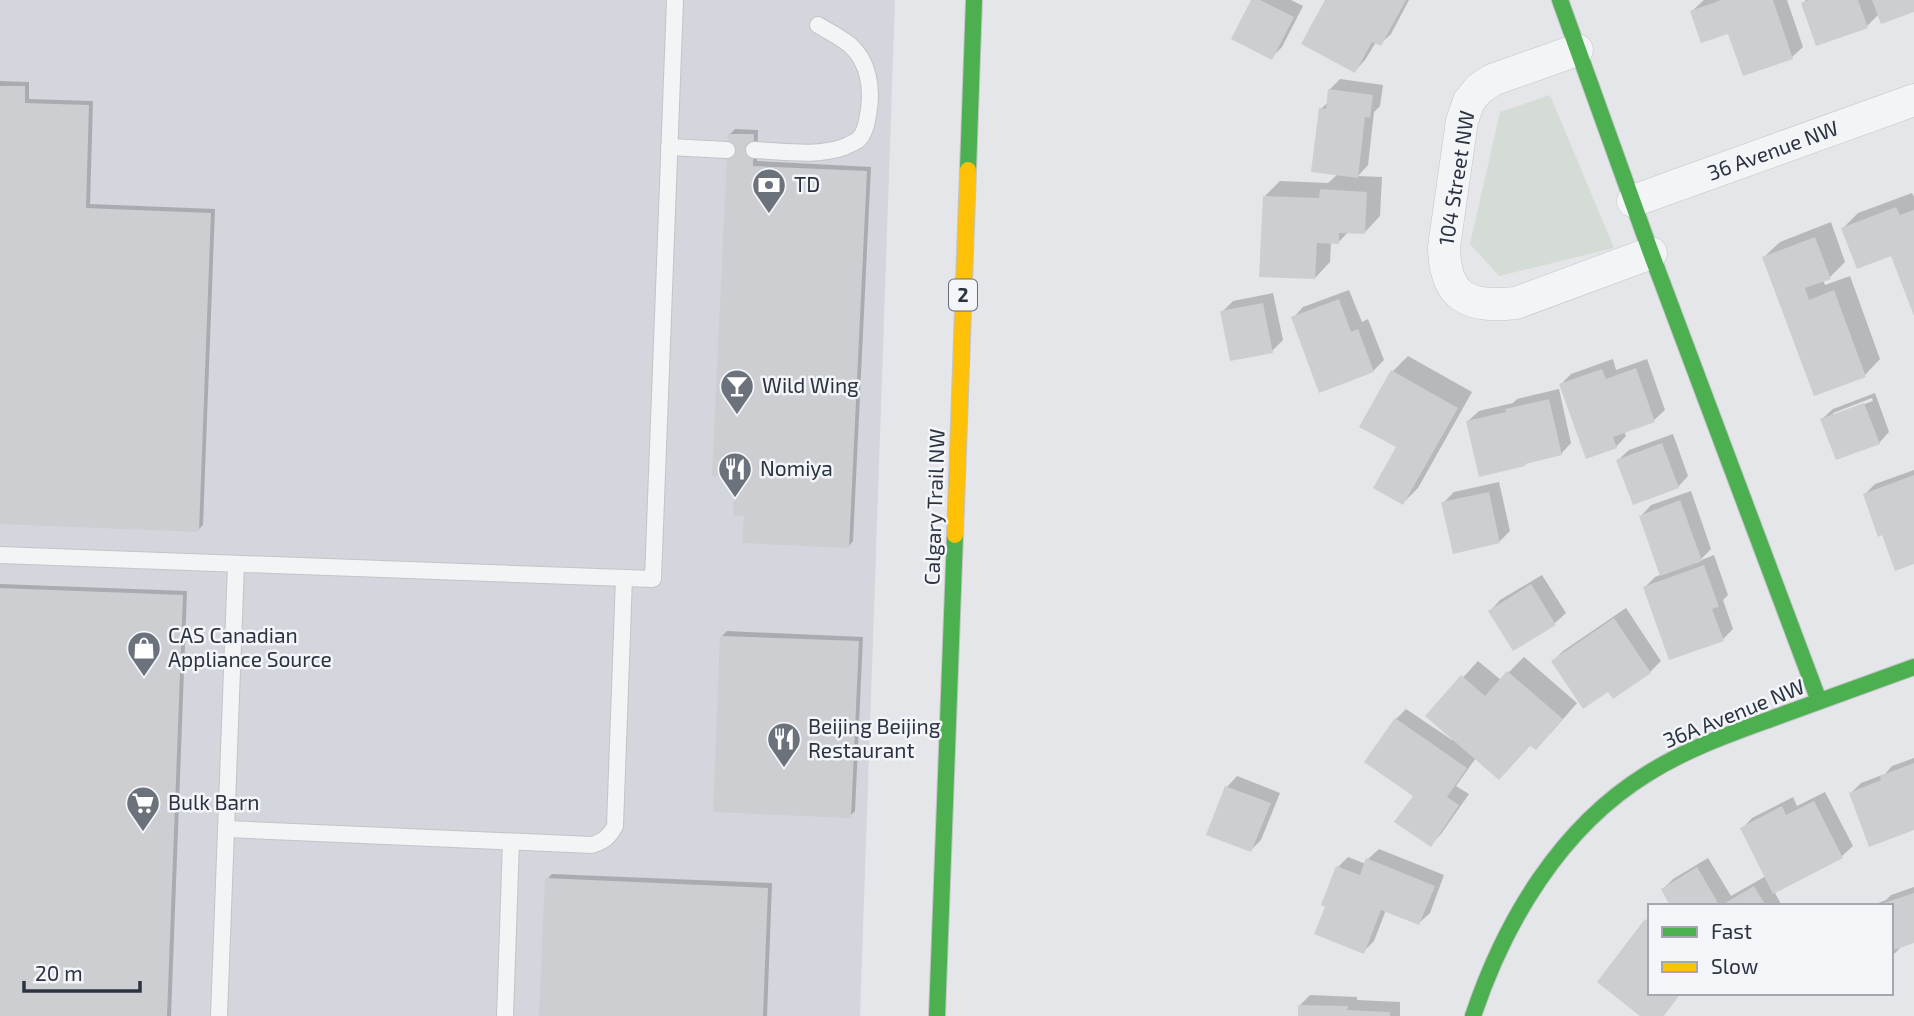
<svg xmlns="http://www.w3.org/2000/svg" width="1914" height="1016" viewBox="0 0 1914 1016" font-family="'Exo 2',sans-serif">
  <rect width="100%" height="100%" fill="#e4e6e9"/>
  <polygon fill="#d3d6dc" points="0,0 895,0 860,1016 0,1016"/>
  <polygon fill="#d5dcd5" points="1550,95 1614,248 1499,276 1470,244 1500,112"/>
  <g fill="#0003" fill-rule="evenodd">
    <polygon points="1253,0 1291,0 1303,6 1282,47 1271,58"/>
    <polygon points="1327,0 1409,0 1391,34 1380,44 1376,42 1365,60 1355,71"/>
    <polygon points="1704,0 1787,0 1803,47 1792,57 1729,31 1692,11"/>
    <polygon points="1806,0 1914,0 1914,10 1879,14 1867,26 1803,3"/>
    <polygon points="1340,79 1383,85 1380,106 1374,112 1368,165 1358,176 1382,177 1380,216 1365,232 1349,231 1338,243 1331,242 1330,262 1315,278 1264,197 1280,181 1328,183 1338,174 1321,109 1328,102 1330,89"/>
    <polygon points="0,81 29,82 29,99 93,101 90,204 215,209 203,525 198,530 0,522"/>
    <polygon points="735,129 758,130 757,161 871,167 853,541 849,546 745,514 737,476 730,134"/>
    <polygon points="1912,193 1914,197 1914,311 1892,254 1843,228 1858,213"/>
    <polygon points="1831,222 1845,262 1830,277 1823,280 1825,285 1850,276 1880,359 1865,375 1764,257 1780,242"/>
    <polygon points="1349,290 1362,322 1368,319 1384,360 1373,371 1293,318 1303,307"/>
    <polygon points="1273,293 1283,340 1272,351 1222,312 1233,301"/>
    <polygon points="1408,356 1472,392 1418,488 1403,503 1393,371"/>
    <polygon points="1613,359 1616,370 1647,359 1665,410 1654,420 1624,431 1626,436 1616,447 1561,384 1571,374"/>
    <polygon points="1559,389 1571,443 1561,454 1528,461 1525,465 1468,421 1479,411 1513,403 1517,399"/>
    <path d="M1875 393 1889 432 1879 443 1822 419 1833 409ZM1872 398 1873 401 1833 416V413Z"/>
    <polygon points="1673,434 1688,476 1678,487 1618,460 1629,450"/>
    <polygon points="1914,470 1914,562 1883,532 1865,494 1875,484"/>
    <polygon points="1499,482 1510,531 1499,542 1443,503 1454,492"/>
    <polygon points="1691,491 1711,549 1699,561 1714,555 1728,595 1723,600 1733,629 1723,639 1645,587 1655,577 1662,574 1641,516 1651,505"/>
    <polygon points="1542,575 1566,613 1555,623 1513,649 1490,611 1500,600"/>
    <polygon points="0,584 187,591 171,1016 0,1016"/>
    <polygon points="1626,608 1661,661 1650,672 1608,689 1553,661 1563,651"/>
    <polygon points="727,631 863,637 855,811 850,816 722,636"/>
    <polygon points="1524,657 1577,703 1551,733 1531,744 1476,758 1456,786 1469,794 1441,834 1430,845 1415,795 1396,719 1406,709 1452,740 1454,738 1428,716 1478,661 1501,680"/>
    <polygon points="1914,758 1914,829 1851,793 1861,783 1885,774 1892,766"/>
    <polygon points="1237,776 1280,793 1261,840 1251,850 1208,834 1227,787"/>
    <polygon points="1825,792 1853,846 1842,856 1774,891 1782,906 1672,906 1663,889 1673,879 1708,858 1731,896 1766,876 1742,829 1752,818 1793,797 1797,806"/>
    <polygon points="1379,849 1444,875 1430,913 1419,923 1386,910 1374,941 1363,952 1327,906 1338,867 1348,857 1366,864 1368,859"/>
    <polygon points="552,874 772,883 767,1016 541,1016 547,879"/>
    <polygon points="1914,887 1914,941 1901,947 1891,957 1891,906 1870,906 1886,900 1891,895"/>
    <polygon points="1310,995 1357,997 1357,1000 1400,1002 1400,1016 1299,1016 1300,1005"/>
  </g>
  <g fill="#ccced1">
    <polygon points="1251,0 1260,0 1294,17 1272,60 1231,39"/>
    <polygon points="1325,0 1406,0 1381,46 1372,42 1355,73 1301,44"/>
    <polygon points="1721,0 1773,0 1793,59 1743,76 1728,34 1701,43 1690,11"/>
    <polygon points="1809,0 1858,0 1868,28 1816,46 1801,3"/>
    <polygon points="1872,0 1914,0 1914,12 1881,24"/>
    <polygon points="0,86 25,86 25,103 89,105 86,208 211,213 199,532 0,524"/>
    <polygon points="1328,89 1373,95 1370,118 1365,117 1358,178 1311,172 1319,108 1326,109"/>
    <polygon points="728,134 754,134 753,166 867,171 849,548 742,543 744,516 733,515 735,478 712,476"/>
    <polygon points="1320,189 1367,192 1365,234 1339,233 1339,244 1317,243 1315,279 1259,277 1263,196 1319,198"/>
    <polygon points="1896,207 1900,215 1914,210 1914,316 1891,256 1857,269 1841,228"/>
    <polygon points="1815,237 1831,279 1805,288 1809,300 1834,290 1866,377 1814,396 1762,257"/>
    <polygon points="1339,299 1351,332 1358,329 1374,372 1319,393 1291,317"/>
    <polygon points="1263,303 1273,353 1230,361 1220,311"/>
    <polygon points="1636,368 1655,422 1613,437 1617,448 1586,459 1559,384 1602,369 1606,379"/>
    <polygon points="1391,370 1458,408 1403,505 1373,488 1396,447 1359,427"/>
    <polygon points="1549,399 1562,455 1525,464 1525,466 1479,477 1466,421 1506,412 1505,409"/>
    <polygon points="1864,403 1880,444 1836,460 1820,419"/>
    <polygon points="1662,443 1679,488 1633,505 1616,460"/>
    <polygon points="1914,475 1914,564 1895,571 1882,535 1878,537 1863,494"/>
    <polygon points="1489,492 1500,543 1453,554 1441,502"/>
    <polygon points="1680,500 1702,561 1660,576 1639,516"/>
    <polygon points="1704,565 1719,607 1712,609 1724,641 1669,660 1643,587"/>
    <polygon points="1531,584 1556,625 1513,651 1488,611"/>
    <polygon points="0,588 183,595 167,1016 0,1016"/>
    <polygon points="1614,618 1651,673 1613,699 1608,692 1583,709 1551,661"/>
    <polygon points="720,636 859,641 851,818 713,812"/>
    <polygon points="1507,671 1563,719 1536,750 1530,746 1499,780 1425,716 1461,675 1485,696"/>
    <polygon points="1395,718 1467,768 1447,797 1459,805 1431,847 1394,822 1413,796 1364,762"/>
    <polygon points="1914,763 1914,830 1869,847 1849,793 1881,780 1880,776"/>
    <polygon points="1225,786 1271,803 1251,852 1206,835"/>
    <polygon points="1814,801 1843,858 1773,894 1740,828 1782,806 1786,815"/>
    <polygon points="1366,858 1435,886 1419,925 1381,910 1364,954 1314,934 1325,907 1321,905 1336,866 1360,875"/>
    <polygon points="1697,867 1720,906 1754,886 1766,906 1670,906 1661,889"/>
    <polygon points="545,878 768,888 763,1016 539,1016"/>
    <polygon points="1914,893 1914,943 1894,950 1891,942 1891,906 1878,905"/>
    <polygon points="1645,919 1650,922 1650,993 1681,993 1664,1016 1640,1016 1597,982"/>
    <polygon points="1298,1005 1348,1006 1347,1010 1390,1012 1390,1016 1298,1016"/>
  </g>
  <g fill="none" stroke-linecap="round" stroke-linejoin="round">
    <g stroke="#c2c4c7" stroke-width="18">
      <g id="lane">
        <polyline points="669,147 727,150"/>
        <path d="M754 150C783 151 817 157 844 147 848 145 856 142 859 139 865 133 867 122 868 115 873 90 869 62 850 45 840 37 828 31 818 25"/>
        <polyline points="0,555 653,579 675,0"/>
        <path d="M227 829 592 845C604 841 609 837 615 826L624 578"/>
        <polyline points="219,1016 236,564"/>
        <polyline points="505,1016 511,842"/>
      </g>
    </g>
    <g stroke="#c2c4c7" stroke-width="33">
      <g id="street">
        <path d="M1577 50 1492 80 1479 89 1469 101 1462 121 1444 247C1445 298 1468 308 1516 303L1651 253"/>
        <polyline points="1633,201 1914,100"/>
      </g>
    </g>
    <g stroke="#c2c4c7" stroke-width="18">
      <g id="fast">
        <polyline points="1560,0 1651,253 1819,701"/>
        <polyline points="968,170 974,0"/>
        <polyline points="937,1016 955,535"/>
        <path d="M1473 1016C1505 921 1560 828 1647 774 1688 748 1733 733 1779 716 1824 700 1869 683 1914 667"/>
      </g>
    </g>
    <g stroke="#c2c4c7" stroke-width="18">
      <polyline id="slow" points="955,535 968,170"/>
    </g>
    <use href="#lane" stroke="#f3f4f6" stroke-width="16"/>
    <use href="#street" stroke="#f3f4f6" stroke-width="32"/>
    <use href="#fast" stroke="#4caf50" stroke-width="16"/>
    <use href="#slow" stroke="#ffc107" stroke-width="16"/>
  </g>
  <defs>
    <g id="bank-pin" transform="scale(1.75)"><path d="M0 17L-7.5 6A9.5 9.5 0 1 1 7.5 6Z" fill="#6c727c" stroke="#f3f5f8"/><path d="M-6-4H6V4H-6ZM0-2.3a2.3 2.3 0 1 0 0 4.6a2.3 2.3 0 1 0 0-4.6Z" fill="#fff"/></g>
    <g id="bar-pin" transform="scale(1.75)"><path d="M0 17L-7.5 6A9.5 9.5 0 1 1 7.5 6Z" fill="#6c727c" stroke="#f3f5f8"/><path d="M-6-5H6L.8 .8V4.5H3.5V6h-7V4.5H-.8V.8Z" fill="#fff"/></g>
    <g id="restaurant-pin" transform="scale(1.75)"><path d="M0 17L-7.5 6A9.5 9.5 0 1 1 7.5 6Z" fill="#6c727c" stroke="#f3f5f8"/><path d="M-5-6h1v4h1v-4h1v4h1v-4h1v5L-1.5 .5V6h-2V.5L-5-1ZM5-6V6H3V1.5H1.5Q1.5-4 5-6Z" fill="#fff"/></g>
    <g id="shop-pin" transform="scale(1.75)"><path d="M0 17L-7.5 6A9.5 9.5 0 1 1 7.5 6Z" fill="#6c727c" stroke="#f3f5f8"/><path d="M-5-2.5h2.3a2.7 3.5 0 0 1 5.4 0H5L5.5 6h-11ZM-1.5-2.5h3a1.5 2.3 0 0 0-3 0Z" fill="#fff"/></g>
    <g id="supermarket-pin" transform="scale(1.75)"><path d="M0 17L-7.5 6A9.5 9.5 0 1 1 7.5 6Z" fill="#6c727c" stroke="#f3f5f8"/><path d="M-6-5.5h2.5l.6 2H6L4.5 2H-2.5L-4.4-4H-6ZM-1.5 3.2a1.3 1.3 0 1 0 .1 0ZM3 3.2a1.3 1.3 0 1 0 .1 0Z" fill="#fff"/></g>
  </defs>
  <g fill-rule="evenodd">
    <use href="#bank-pin" x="769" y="185"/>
    <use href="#bar-pin" x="737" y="386"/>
    <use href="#restaurant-pin" x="735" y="469"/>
    <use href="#shop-pin" x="144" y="648"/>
    <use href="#restaurant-pin" x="784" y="739"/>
    <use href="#supermarket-pin" x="143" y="803"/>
  </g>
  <g text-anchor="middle" stroke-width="5" stroke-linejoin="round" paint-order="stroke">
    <rect fill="#f3f5f8" stroke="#676d79" stroke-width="2" x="949" y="279.5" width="28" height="31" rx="5"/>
    <g font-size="19" font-weight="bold" fill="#2b3342">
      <text x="963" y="302">2</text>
    </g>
    <g font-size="21" fill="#2b3342" stroke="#f3f5f8">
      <text transform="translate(1773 151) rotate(-20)" y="7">36 Avenue NW</text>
      <text transform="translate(1457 178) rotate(-81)" y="7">104 Street NW</text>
      <text transform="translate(935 507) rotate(-88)" y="7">Calgary Trail NW</text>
      <text transform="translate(1734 714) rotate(-22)" y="7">36A Avenue NW</text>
    </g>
    <g font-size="21" fill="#2b3342" stroke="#f3f5f8" text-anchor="start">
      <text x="794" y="192">TD</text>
      <text x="762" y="393">Wild Wing</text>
      <text x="760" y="476">Nomiya</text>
      <text x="168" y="643">CAS Canadian<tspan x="168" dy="24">Appliance Source</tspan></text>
      <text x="808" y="734">Beijing Beijing<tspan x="808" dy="24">Restaurant</tspan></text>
      <text x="168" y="810">Bulk Barn</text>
    </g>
  </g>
  <rect x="1648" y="904" width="245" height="91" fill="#f3f5f8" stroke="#a3a7af" stroke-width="2"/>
  <rect x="1662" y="927" width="35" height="10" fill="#4caf50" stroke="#a3a7af" stroke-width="2"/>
  <text x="1711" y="939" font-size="21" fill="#2b3342">Fast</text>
  <rect x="1662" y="962" width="35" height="10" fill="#ffc107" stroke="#a3a7af" stroke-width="2"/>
  <text x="1711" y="974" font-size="21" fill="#2b3342">Slow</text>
  <path d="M24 981v10h116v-10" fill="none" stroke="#2b3342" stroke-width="3.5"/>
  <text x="35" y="981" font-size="21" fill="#2b3342" stroke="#f3f5f8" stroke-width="5" paint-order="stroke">20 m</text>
</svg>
